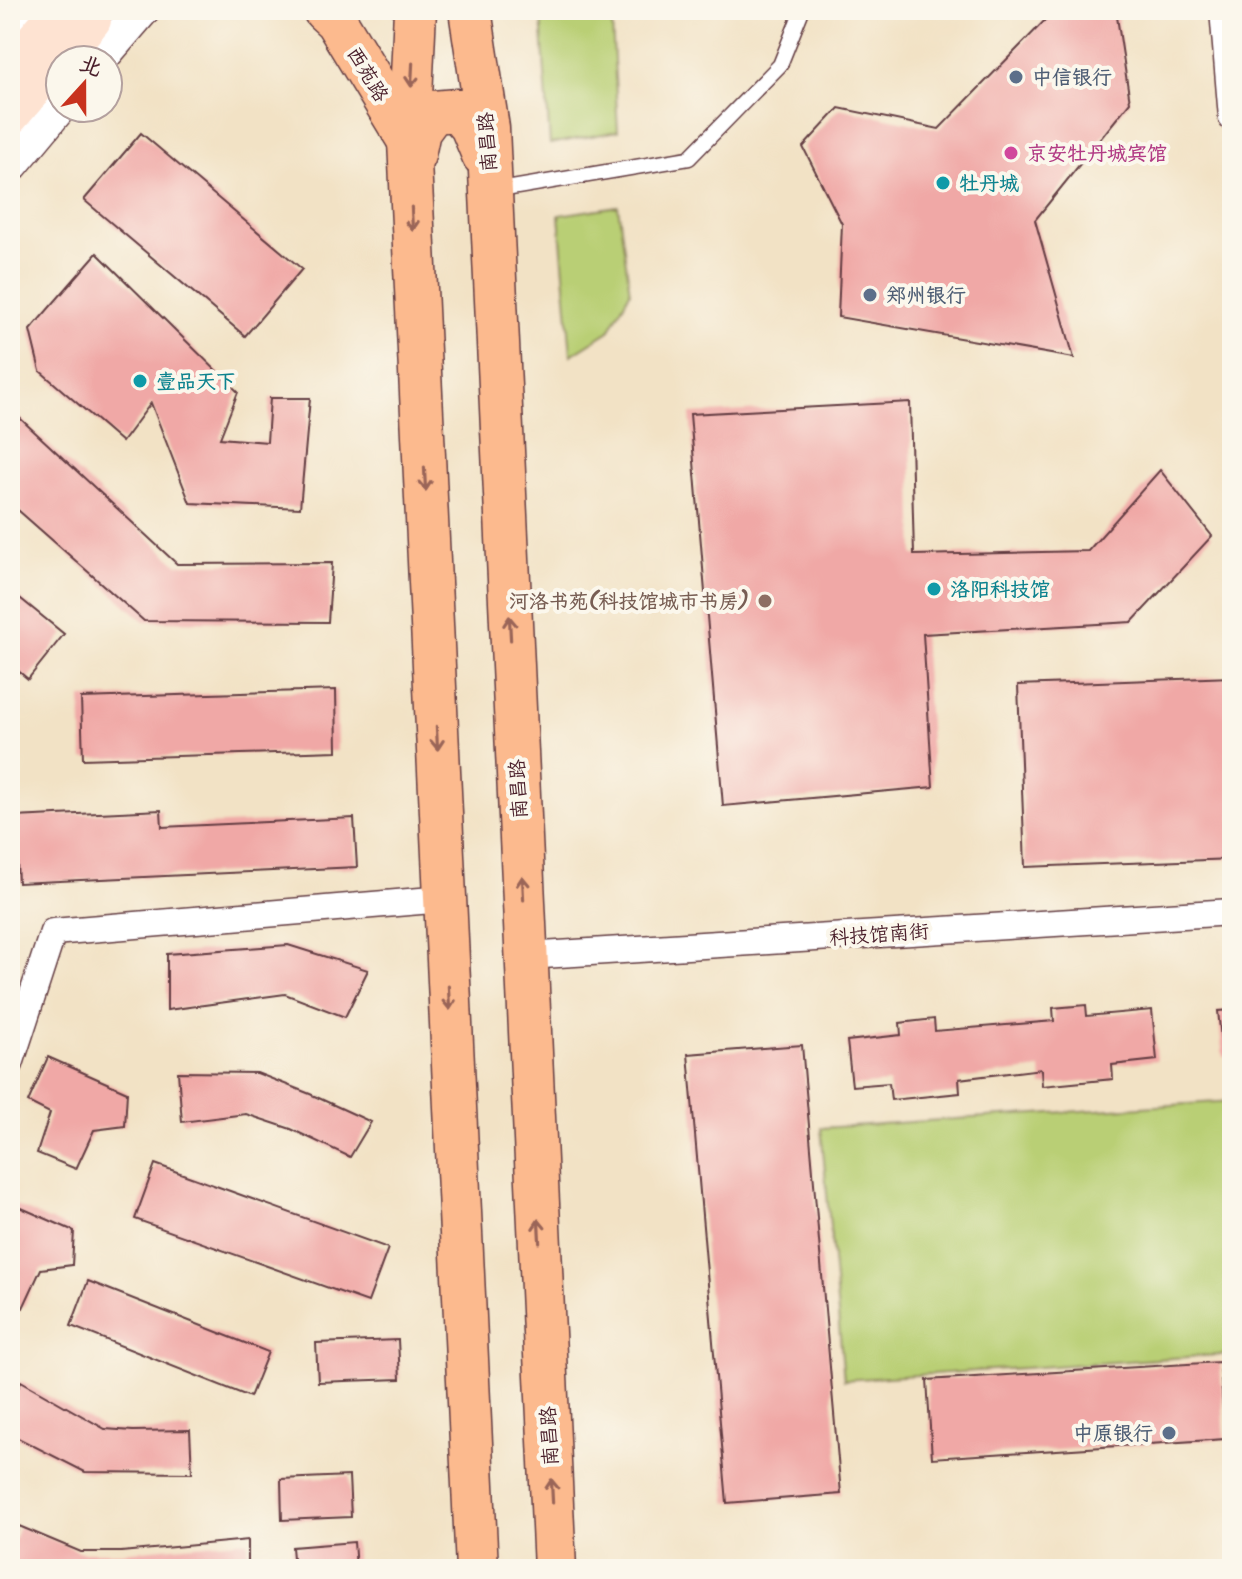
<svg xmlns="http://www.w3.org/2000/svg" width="1242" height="1579" viewBox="0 0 1242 1579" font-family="Kalam,'LXGW WenKai TC',sans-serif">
  <rect width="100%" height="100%" fill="#fbf7ec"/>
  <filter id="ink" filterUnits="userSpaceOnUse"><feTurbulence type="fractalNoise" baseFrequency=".0125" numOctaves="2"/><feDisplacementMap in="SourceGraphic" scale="16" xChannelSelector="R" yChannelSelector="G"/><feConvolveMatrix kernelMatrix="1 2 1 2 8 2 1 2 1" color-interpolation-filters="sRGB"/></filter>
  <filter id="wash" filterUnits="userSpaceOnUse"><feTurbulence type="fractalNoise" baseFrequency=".006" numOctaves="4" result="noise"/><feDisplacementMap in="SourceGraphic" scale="32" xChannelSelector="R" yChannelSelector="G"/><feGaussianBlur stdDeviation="1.8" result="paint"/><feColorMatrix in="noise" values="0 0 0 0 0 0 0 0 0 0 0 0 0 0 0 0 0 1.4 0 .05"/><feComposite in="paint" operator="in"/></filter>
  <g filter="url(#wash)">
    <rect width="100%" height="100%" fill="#f2e2c5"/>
    <g fill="#b9cf74" stroke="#827750" stroke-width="2">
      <polygon points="546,10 623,10 612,24 618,131 550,144 541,17"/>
      <polygon points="618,206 630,292 609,331 571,355 559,215"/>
      <polygon points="1232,1101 1232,1354 844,1380 821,1128"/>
    </g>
    <g id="blocks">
      <g fill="#f0a8a6">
        <polygon points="1055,10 1116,10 1130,102 1035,220 1074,358 838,317 842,224 803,147 839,108 939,129"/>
        <polygon points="141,133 302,269 245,336 84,200"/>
        <polygon points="97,253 238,392 220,438 267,442 270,398 310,398 300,508 190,503 151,403 122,442 40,371 30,330"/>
        <polygon points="910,402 914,555 1088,551 1160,470 1212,536 1132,622 923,634 933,787 723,806 690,414"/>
        <polygon points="10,409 177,564 332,563 328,622 144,621 10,503"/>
        <polygon points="10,590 64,634 28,679 10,664"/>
        <polygon points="1232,677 1232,859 1025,867 1018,685"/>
        <polygon points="336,690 337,751 83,759 81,698"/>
        <polygon points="161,810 162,827 354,818 357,867 18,883 15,817"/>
        <polygon points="288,945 368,970 345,1017 285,994 167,1010 167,954"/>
        <polygon points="1086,1005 1087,1016 1152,1010 1157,1060 1112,1065 1113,1079 1042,1086 1041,1069 959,1079 960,1093 891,1100 889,1083 852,1086 847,1041 901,1035 900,1023 934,1019 935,1031 1054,1021 1053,1008"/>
        <polygon points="1232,1010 1232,1056 1223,1057 1218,1011"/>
        <polygon points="802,1045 841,1494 727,1503 688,1054"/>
        <polygon points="48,1057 127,1092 125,1126 94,1130 76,1169 37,1153 50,1113 28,1102"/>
        <polygon points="178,1072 257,1073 310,1094 371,1122 350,1157 291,1129 246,1114 182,1122"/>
        <polygon points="155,1164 388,1248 368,1302 135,1219"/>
        <polygon points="10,1203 74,1231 72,1265 41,1269 23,1308 10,1302"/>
        <polygon points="88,1281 268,1352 250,1397 71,1326"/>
        <polygon points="398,1340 400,1379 318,1382 316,1343"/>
        <polygon points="1220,1362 1225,1439 932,1458 927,1380"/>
        <polygon points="21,1381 105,1429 133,1431 190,1430 192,1473 85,1472 10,1434 10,1407"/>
        <polygon points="349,1476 351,1517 282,1520 281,1479"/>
        <polygon points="19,1526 81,1552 121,1552 248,1540 248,1569 10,1569 10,1551"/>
        <polygon points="354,1542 356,1569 294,1569 292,1547"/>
      </g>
    </g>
  </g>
  <g filter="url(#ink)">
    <use href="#blocks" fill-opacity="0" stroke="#633c42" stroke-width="2"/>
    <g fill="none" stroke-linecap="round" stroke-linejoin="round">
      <g stroke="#633c42" stroke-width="17">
        <polyline id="service" points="494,191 689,158 780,65 802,10"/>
      </g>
      <g stroke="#633c42" stroke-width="29">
        <g id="minor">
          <polyline points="1223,10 1232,118"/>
          <polyline points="526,956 1232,912"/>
          <polyline points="10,1064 53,932 444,899"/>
        </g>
      </g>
      <g stroke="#633c42" stroke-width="37">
        <g id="tertiary">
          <polyline points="10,19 18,10"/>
          <polyline points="99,60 142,10"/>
          <polyline points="10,166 60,106"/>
        </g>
      </g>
      <g stroke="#633c42" stroke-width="41">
        <g id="secondary">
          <polyline points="10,69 60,10"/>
          <polyline points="10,116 92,20"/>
        </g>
      </g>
      <g stroke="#633c42" stroke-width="45">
        <g id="primary">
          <polyline points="324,10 336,21 409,141"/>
          <polyline points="415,10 409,141 477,1569"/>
          <polyline points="470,10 488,128 555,1569"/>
          <polyline points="414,155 419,131 433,112 457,110 471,126 483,155"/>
        </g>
      </g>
      <use href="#service" stroke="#fff" stroke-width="14"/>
      <use href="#minor" stroke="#fff" stroke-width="26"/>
      <use href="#tertiary" stroke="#fff" stroke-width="34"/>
      <use href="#secondary" stroke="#fee3d2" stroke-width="38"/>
      <use href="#primary" stroke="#fcba8e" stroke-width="42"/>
    </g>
    <defs><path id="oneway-shaft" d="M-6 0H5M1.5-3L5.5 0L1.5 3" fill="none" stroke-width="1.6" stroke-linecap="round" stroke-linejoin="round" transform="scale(2)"/></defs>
    <g stroke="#9a6558">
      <use href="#oneway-shaft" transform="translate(412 75) rotate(93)"/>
      <use href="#oneway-shaft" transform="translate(412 219) rotate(87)"/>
      <use href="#oneway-shaft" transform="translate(425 479) rotate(87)"/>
      <use href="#oneway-shaft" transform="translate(510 628) rotate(-93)"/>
      <use href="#oneway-shaft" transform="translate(437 738) rotate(87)"/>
      <use href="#oneway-shaft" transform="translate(523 888) rotate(-93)"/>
      <use href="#oneway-shaft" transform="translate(449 998) rotate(87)"/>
      <use href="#oneway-shaft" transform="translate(539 1231) rotate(-93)"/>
      <use href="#oneway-shaft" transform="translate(552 1491) rotate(-93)"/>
    </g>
  </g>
  <g fill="#5c6f8a" stroke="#fbf7ec" stroke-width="3">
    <circle cx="1016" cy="77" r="8"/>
    <circle cx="870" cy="295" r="8"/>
    <circle cx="1169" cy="1433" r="8"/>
  </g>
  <circle fill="#d1479c" stroke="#fbf7ec" stroke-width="3" cx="1011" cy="153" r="8"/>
  <g fill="#0f9aa8" stroke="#fbf7ec" stroke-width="3">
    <circle cx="943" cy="183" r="8"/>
    <circle cx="140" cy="381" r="8"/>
    <circle cx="934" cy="589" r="8"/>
  </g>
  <circle fill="#8d6e63" stroke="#fbf7ec" stroke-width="3" cx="765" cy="601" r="8"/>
  <g text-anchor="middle" stroke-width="8" stroke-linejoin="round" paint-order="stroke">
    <g font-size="20" fill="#4a1f2b" stroke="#fbf7ec">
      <text transform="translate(368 74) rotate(59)" y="7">西苑路</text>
      <text transform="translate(487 142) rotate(-94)" y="7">南昌路</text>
      <text transform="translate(518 789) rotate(-93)" y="7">南昌路</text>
      <text transform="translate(879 934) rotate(-4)" y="7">科技馆南街</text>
      <text transform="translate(549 1436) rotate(-93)" y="7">南昌路</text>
    </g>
    <g font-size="20" font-weight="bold" fill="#4e5e75" stroke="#fbf7ec" text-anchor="start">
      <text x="1032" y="84">中信银行</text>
      <text x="886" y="302">郑州银行</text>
      <text x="1153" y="1440" text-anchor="end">中原银行</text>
    </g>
    <g font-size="20" font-weight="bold" fill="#b23c85" stroke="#fbf7ec" text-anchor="start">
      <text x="1027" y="160">京安牡丹城宾馆</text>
    </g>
    <g font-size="20" font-weight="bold" fill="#0d838f" stroke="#fbf7ec" text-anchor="start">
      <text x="959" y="190">牡丹城</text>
      <text x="156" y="388">壹品天下</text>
      <text x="950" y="596">洛阳科技馆</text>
    </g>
    <g font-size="20" font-weight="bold" fill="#785e54" stroke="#fbf7ec" text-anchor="end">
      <text x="749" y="608">河洛书苑(科技馆城市书房)</text>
    </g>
  </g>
  <rect width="1242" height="1579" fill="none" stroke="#fbf7ec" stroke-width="40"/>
  <g transform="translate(84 84) rotate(21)"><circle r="38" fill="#fbf7ec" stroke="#b4a19f" stroke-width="2"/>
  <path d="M0-6L14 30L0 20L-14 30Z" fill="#c8321e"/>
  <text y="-12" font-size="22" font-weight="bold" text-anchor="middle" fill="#4a1f2b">北</text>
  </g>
</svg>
